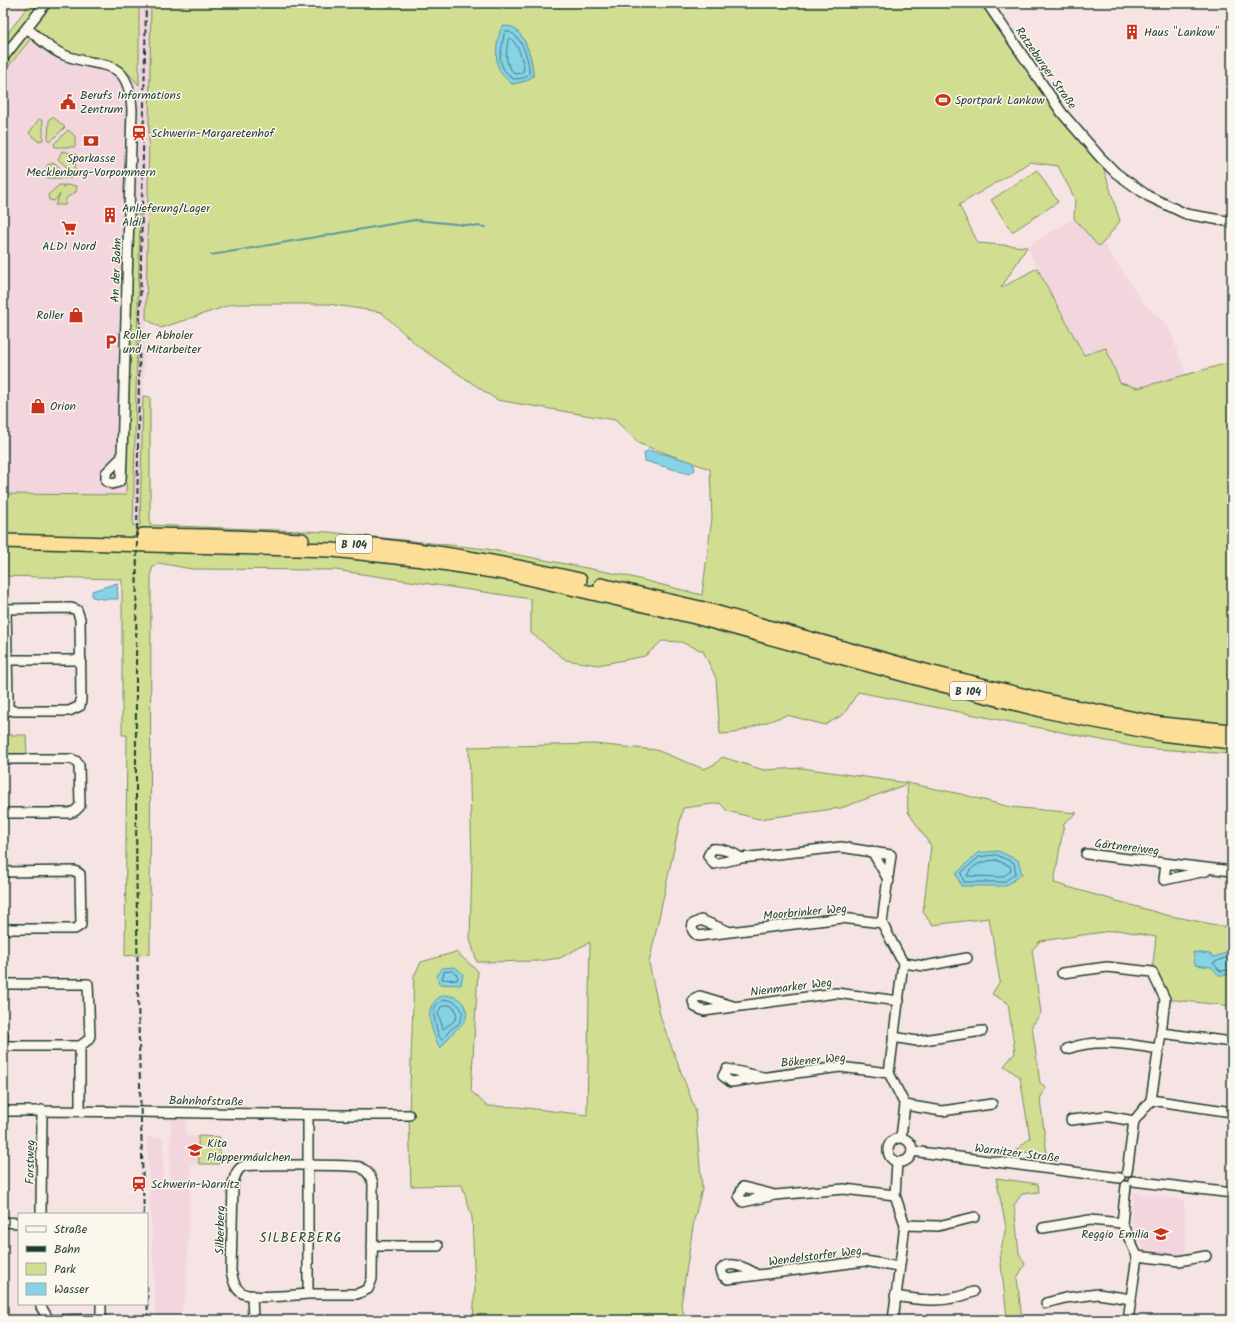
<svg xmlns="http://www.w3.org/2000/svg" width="1235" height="1323" viewBox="0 0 1235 1323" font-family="Kalam,sans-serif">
  <rect width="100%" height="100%" fill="#f6e3e3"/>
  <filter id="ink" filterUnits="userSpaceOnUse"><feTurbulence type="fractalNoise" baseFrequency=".025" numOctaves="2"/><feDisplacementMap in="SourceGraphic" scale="8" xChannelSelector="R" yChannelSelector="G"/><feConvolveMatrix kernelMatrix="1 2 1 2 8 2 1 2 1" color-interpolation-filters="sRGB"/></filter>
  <g filter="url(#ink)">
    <g fill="#f2d5dd">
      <polygon points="139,3 151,3 146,319 143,396 140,526 133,526 140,214 134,215 126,496 3,494 3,73 37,31 68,53 111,62 129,74 139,34"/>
      <polygon points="1074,218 1098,246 1103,243 1144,304 1168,326 1186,375 1138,389 1120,383 1106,348 1084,355 1027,247"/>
      <polygon points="171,1119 186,1119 186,1136 220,1137 219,1164 191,1164 186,1294 179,1320 156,1320 147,1137 163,1138 163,1179 170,1179"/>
      <polygon points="1134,1193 1184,1200 1186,1260 1145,1257 1144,1248 1131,1220"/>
    </g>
    <g fill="#d1de91" stroke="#788e62" fill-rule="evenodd">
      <polygon points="30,3 139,3 139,85 129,74 111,62 68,53 37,31 3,73 3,40"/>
      <path d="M151 3H987L1100 157 1120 221 1103 243 1098 246 1074 218 1075 199 1058 166 1030 162 959 205 978 243 1027 247 1001 288 1037 268 1084 355 1106 348 1120 383 1138 388 1232 362V754L1142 748 858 692 844 714 825 725 787 715 735 733 720 734 716 678 703 651 681 642 662 641 645 656 598 665 566 660 531 633V599L335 570 192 569 159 563 153 567 151 573 150 954 125 956 127 735H122V579L3 576V494L126 495 134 214H140L133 526 140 525 143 396 150 397V525L328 532 487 549 623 575 702 595 712 518 710 469 640 444 615 420 497 400 419 347 381 312 328 304H233L161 328 146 319ZM500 32 519 34C528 47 533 60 533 76L526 81 512 84C493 64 496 59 500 32Z"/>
      <polygon points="53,117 65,127 51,141 48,140 49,119"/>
      <polygon points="39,119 43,121 43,140 38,141 29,133"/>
      <polygon points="68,130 75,136 75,147 55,147 54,144"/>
      <polygon points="62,151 76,154 75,175 58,159"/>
      <polygon points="54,163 56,164 71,178 46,178 47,165"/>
      <polygon points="1037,170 1058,202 1012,232 991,200"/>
      <polygon points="59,185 63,185 63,188 64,185 77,186 76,192 66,198 65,205 55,205 60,194 54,201 49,200 48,195"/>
      <polygon points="7,735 26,735 27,756 7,755"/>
      <polygon points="594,744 656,750 704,769 715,764 722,757 764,770 802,768 907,783 961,794 1010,807 1077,813 1064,823 1054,883 1166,915 1232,928 1232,1006 1165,999 1152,972 1156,937 1118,930 1040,941 1032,950 1041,1013 1032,1026 1040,1083 1046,1087 1040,1099 1047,1155 1015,1151 1030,1138 1020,1077 1004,1066 1015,1053 1008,1003 992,994 1000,981 989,918 932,925 923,912 931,846 908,812 907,784 841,808 759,819 727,811 720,803 683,808 649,963 661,1019 695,1109 702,1189 694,1220 681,1305 686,1320 473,1320 475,1288 472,1217 462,1185 411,1186 409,1115 414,976 421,962 456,952 478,971 471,1091 487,1106 518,1107 587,1115 590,942 560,958 539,961 477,962 470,939 472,861 469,747"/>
      <polygon points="198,1136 220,1137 219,1164 199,1164"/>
      <polygon points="996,1178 1038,1184 1039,1192 1022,1194 1014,1205 1019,1253 1025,1264 1017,1278 1022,1320 1005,1320 1007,1317 1000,1254 1006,1227"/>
    </g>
    <g fill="#86d2e6" stroke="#5d969f">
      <path d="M502 26C505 26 510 26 512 27 526 34 533 62 533 76L526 81 512 84C509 81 504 77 501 73 493 60 497 38 502 26Z"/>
      <polygon points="649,450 693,462 695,470 689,474 645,461 644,453"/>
      <polygon points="117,583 118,599 103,599 92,597 92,591 95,590"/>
      <polygon points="998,851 1018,860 1022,874 1006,886 961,886 956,874 977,853"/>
      <polygon points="1232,951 1232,975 1219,975 1211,967 1195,965 1193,952 1210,954 1214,957"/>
      <polygon points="455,967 463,974 461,985 439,984 437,976 442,968"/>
      <path d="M445 995C453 996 459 997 464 1005 472 1020 460 1025 452 1034 448 1038 444 1044 440 1049 432 1031 419 1004 445 995Z"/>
    </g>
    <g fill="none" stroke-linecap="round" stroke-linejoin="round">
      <g stroke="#48797b" stroke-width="1">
        <path d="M505 31C521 31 530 61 529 74L524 78 513 79 504 70 500 60Z"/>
        <path d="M510 38C519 45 522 58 524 68L522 73 515 74C504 63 506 54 508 40Z"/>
        <polygon points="997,855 1014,863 1016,873 1004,882 964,882 961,873 979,857"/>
        <path d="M996 860 1010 866 1011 871 1002 877 967 876C971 864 985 861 996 860Z"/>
        <polyline points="1232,955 1213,963 1220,971 1232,970"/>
        <polygon points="453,971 458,976 457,980 442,979 444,972"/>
        <path d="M445 1000C456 999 467 1010 460 1021 458 1026 454 1026 450 1030 447 1033 445 1037 442 1040 438 1036 437 1031 436 1025 433 1014 431 1004 445 1000Z"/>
        <polygon points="449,1005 455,1008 457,1017 453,1022 443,1029 438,1013 441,1007"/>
      </g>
      <polyline stroke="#5d969f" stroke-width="2" points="211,255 415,220 486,227"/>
      <g stroke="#1f3d34" stroke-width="12">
        <g id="minor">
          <polyline points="987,3 1062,113 1100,157 1116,173 1148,196 1186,214 1232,222"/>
          <path d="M27 28C37 37 51 50 64 55 102 70 128 54 132 109L122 457 121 479 119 482 112 484 106 481V473L122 457"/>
          <polyline points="3,58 46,3"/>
          <polyline points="3,609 71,608 77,610 80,619 81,700 80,706 69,711 14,711 8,709"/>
          <polyline points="8,660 81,660"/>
          <polyline points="3,715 8,709 8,700 6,609"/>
          <polyline points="3,759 71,759 76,761 79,765 80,806 75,811 69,813 3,813"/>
          <polyline points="872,851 889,881"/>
          <polyline points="1086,854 1232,871"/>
          <path d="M741 858C732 852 723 848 712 849L708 856 714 864 741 858 841 847 891 855 882 923 903 963 889 1073 905 1105 901 1137"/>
          <polyline points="1166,864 1164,880 1206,871"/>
          <polyline points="3,872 75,871 80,874 81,925 75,929 3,929"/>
          <path d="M730 932 701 920 693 924C691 930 693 932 698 936L842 918 882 923"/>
          <polyline points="903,963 925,966 967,958"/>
          <polyline points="1062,973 1107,967 1152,972 1165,999 1161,1033 1151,1100 1134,1121 1127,1172"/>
          <polyline points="3,984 88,984 90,1036 88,1040 80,1046 3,1046 3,1034"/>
          <polyline points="733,1006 700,996 695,998 693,1001 695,1007 704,1011 836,993 899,1001"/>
          <polyline points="1161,1033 1232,1042"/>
          <polyline points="893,1037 917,1041 982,1031"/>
          <polyline points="80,1046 80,1111"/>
          <path d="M1067 1049C1097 1038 1128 1044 1159 1049"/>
          <polyline points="763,1077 727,1069 723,1076 731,1082 840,1067 889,1073"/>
          <polyline points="1151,1100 1232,1112"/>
          <polyline points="905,1105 942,1111 992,1104"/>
          <path d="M3 1111C138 1110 274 1116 409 1115"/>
          <path d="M308 1116C308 1175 308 1235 308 1294 293 1295 255 1300 242 1293 234 1288 233 1279 231 1271L233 1183C235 1176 237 1168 244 1166 252 1164 354 1165 360 1167 368 1171 370 1176 373 1183L372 1279 368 1289 357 1294H308"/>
          <polyline points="1071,1120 1106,1116 1134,1121"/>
          <circle cx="900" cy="1150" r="12"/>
          <polyline points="912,1151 1120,1178"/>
          <polyline points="1133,1181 1232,1193"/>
          <polyline points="1126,1186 1122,1223 1137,1256 1128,1320"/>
          <polyline points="775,1195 743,1187 739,1196 743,1202 775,1195 844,1189 895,1195"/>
          <polyline points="41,1214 42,1110"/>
          <polyline points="3,1222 19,1223"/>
          <polyline points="905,1225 938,1226 975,1217"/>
          <polyline points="1043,1228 1090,1220 1122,1223"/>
          <polyline points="372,1246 438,1246"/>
          <polyline points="1137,1256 1179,1261 1206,1256"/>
          <path d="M757 1275C748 1268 728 1259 721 1270L723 1276 728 1279 865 1261 899 1267"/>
          <polyline points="252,1295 253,1320"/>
          <path d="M895 1296C924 1301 946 1303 973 1292"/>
          <polyline points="1046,1303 1065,1298 1098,1294 1131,1299"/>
          <polyline points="41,1304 41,1307 49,1320 101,1319 101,1304"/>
          <polyline points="893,1320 905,1225 895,1195 897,1162"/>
        </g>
      </g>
      <g stroke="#1f3d34" stroke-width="16">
        <g id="highway">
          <polyline points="143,535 204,536 302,540"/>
          <polyline points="3,541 333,550 423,560 511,574 699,618 927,681 1045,711 1161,734 1232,742"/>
          <path d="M361 544C435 550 508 564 580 580"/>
          <polyline points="601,585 700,608 929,672 1051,702 1161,724 1232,731"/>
        </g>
      </g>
      <use href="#minor" stroke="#fbf7ec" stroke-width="9"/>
      <use href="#highway" stroke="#fdde96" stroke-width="13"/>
      <g stroke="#1f3d34" stroke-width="2" stroke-dasharray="6 3" stroke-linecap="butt">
        <path d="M144 1214C129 811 138 407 146 3"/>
        <polyline points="147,1286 148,1320"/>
      </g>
    </g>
  </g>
  <defs>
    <g id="building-bare" transform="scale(1.2)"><path d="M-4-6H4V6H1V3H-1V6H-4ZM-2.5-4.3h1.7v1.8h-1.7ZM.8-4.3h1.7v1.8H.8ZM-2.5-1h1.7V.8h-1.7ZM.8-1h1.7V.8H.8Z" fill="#c8321e" stroke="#fbf7ec" stroke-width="2.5" paint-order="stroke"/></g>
    <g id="stadium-bare" transform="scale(1.2)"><path d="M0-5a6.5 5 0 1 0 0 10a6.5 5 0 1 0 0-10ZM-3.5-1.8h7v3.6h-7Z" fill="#c8321e" stroke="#fbf7ec" stroke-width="2.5" paint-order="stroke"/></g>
    <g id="civic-bare" transform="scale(1.2)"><path d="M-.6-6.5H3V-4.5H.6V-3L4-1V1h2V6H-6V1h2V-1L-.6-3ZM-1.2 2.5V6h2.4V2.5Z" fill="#c8321e" stroke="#fbf7ec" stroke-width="2.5" paint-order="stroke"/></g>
    <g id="station-bare" transform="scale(1.2)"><path d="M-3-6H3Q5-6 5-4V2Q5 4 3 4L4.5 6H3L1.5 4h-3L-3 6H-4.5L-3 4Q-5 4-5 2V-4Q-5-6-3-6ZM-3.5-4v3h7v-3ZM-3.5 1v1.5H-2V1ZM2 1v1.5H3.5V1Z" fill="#c8321e" stroke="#fbf7ec" stroke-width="2.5" paint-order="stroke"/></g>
    <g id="bank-bare" transform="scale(1.2)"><path d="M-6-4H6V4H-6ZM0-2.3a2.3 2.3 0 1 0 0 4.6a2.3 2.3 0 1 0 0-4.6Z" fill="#c8321e" stroke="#fbf7ec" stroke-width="2.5" paint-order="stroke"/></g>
    <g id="supermarket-bare" transform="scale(1.2)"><path d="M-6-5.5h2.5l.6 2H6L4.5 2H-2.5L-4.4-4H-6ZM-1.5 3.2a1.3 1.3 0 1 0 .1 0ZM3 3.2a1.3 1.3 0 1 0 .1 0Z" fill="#c8321e" stroke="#fbf7ec" stroke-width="2.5" paint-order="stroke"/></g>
    <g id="shop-bare" transform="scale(1.2)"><path d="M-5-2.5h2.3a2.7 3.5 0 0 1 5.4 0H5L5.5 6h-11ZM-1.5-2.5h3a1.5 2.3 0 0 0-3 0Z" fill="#c8321e" stroke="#fbf7ec" stroke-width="2.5" paint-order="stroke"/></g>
    <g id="parking-bare" transform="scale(1.2)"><path d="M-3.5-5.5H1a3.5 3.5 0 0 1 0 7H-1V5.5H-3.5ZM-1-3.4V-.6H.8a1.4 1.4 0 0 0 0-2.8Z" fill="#c8321e" stroke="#fbf7ec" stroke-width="2.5" paint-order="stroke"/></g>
    <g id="school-bare" transform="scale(1.2)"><path d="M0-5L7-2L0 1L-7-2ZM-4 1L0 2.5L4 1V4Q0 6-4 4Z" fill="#c8321e" stroke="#fbf7ec" stroke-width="2.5" paint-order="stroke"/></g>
  </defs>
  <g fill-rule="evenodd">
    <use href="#building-bare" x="1132" y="32"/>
    <use href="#stadium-bare" x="943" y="100"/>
    <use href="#civic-bare" x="68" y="102"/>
    <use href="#station-bare" x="139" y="133"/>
    <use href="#bank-bare" x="91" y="141"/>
    <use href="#building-bare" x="110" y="215"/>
    <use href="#supermarket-bare" x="69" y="228"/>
    <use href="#shop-bare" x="76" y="315"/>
    <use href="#parking-bare" x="111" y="342"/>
    <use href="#shop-bare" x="38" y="406"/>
    <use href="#school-bare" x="195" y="1150"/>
    <use href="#station-bare" x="139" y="1184"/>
    <use href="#school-bare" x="1161" y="1234"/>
  </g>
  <g text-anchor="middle" stroke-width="3" stroke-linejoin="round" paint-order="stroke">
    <g fill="#fbf7ec" stroke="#61756b" stroke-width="1">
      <rect x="336" y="535" width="36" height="18" rx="3"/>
      <rect x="950" y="682" width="36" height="18" rx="3"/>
    </g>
    <g font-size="11" font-weight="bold" fill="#1f3d34">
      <text x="354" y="548">B 104</text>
      <text x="968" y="695">B 104</text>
    </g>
    <g font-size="12" fill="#1f3d34" stroke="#fbf7ec" text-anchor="start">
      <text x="1144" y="36">Haus "Lankow"</text>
      <text x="80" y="99">Berufs Informations<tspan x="80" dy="14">Zentrum</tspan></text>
      <text x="955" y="104">Sportpark Lankow</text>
      <text x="151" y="137">Schwerin-Margaretenhof</text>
      <text x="91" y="162" text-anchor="middle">Sparkasse<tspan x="91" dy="14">Mecklenburg-Vorpommern</tspan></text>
      <text x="122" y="212">Anlieferung/Lager<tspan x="122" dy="14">Aldi</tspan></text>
      <text x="69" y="250" text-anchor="middle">ALDI Nord</text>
      <text x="64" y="319" text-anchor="end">Roller</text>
      <text x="123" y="339">Roller Abholer<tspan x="123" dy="14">und Mitarbeiter</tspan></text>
      <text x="50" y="410">Orion</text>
      <text x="207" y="1147">Kita<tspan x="207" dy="14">Plappermäulchen</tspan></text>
      <text x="151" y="1188">Schwerin-Warnitz</text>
      <text x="1149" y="1238" text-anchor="end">Reggio Emilia</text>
    </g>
    <g font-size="12" fill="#1f3d34" stroke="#fbf7ec">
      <text transform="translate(1046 68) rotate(55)" y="4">Ratzeburger Straße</text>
      <text transform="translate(116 270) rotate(-88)" y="4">An der Bahn</text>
      <text transform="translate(1127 847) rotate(7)" y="4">Gärtnereiweg</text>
      <text transform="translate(805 912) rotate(-5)" y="4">Moorbrinker Weg</text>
      <text transform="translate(791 987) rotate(-7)" y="4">Nienmarker Weg</text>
      <text transform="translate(813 1060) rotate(-5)" y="4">Bökener Weg</text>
      <text transform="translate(206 1101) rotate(1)" y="4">Bahnhofstraße</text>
      <text transform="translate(1017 1153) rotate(7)" y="4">Warnitzer Straße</text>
      <text transform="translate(30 1162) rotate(-89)" y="4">Forstweg</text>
      <text transform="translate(220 1230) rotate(-89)" y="4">Silberberg</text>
      <text transform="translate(815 1256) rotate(-7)" y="4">Wendelstorfer Weg</text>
    </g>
    <g font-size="13" letter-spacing="1" fill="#1f3d34" stroke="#fbf7ec">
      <text x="301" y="1242">SILBERBERG</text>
    </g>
  </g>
  <rect width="1235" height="1323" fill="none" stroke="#fbf7ec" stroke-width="16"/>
  <rect x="8" y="8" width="1219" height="1307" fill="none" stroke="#1f3d34" stroke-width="1.5" filter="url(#ink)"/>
  <rect x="18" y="1213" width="130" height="92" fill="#fbf7ec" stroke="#a3ada2"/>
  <rect x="26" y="1226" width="20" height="6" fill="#fbf7ec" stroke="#a3ada2"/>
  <text x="54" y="1233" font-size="12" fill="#1f3d34">Straße</text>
  <rect x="26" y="1246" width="20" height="6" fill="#1f3d34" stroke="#a3ada2"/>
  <text x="54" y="1253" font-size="12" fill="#1f3d34">Bahn</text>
  <rect x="26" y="1263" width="20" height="12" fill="#d1de91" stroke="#a3ada2"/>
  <text x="54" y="1273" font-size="12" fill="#1f3d34">Park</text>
  <rect x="26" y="1283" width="20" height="12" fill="#86d2e6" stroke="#a3ada2"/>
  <text x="54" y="1293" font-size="12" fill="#1f3d34">Wasser</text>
</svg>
